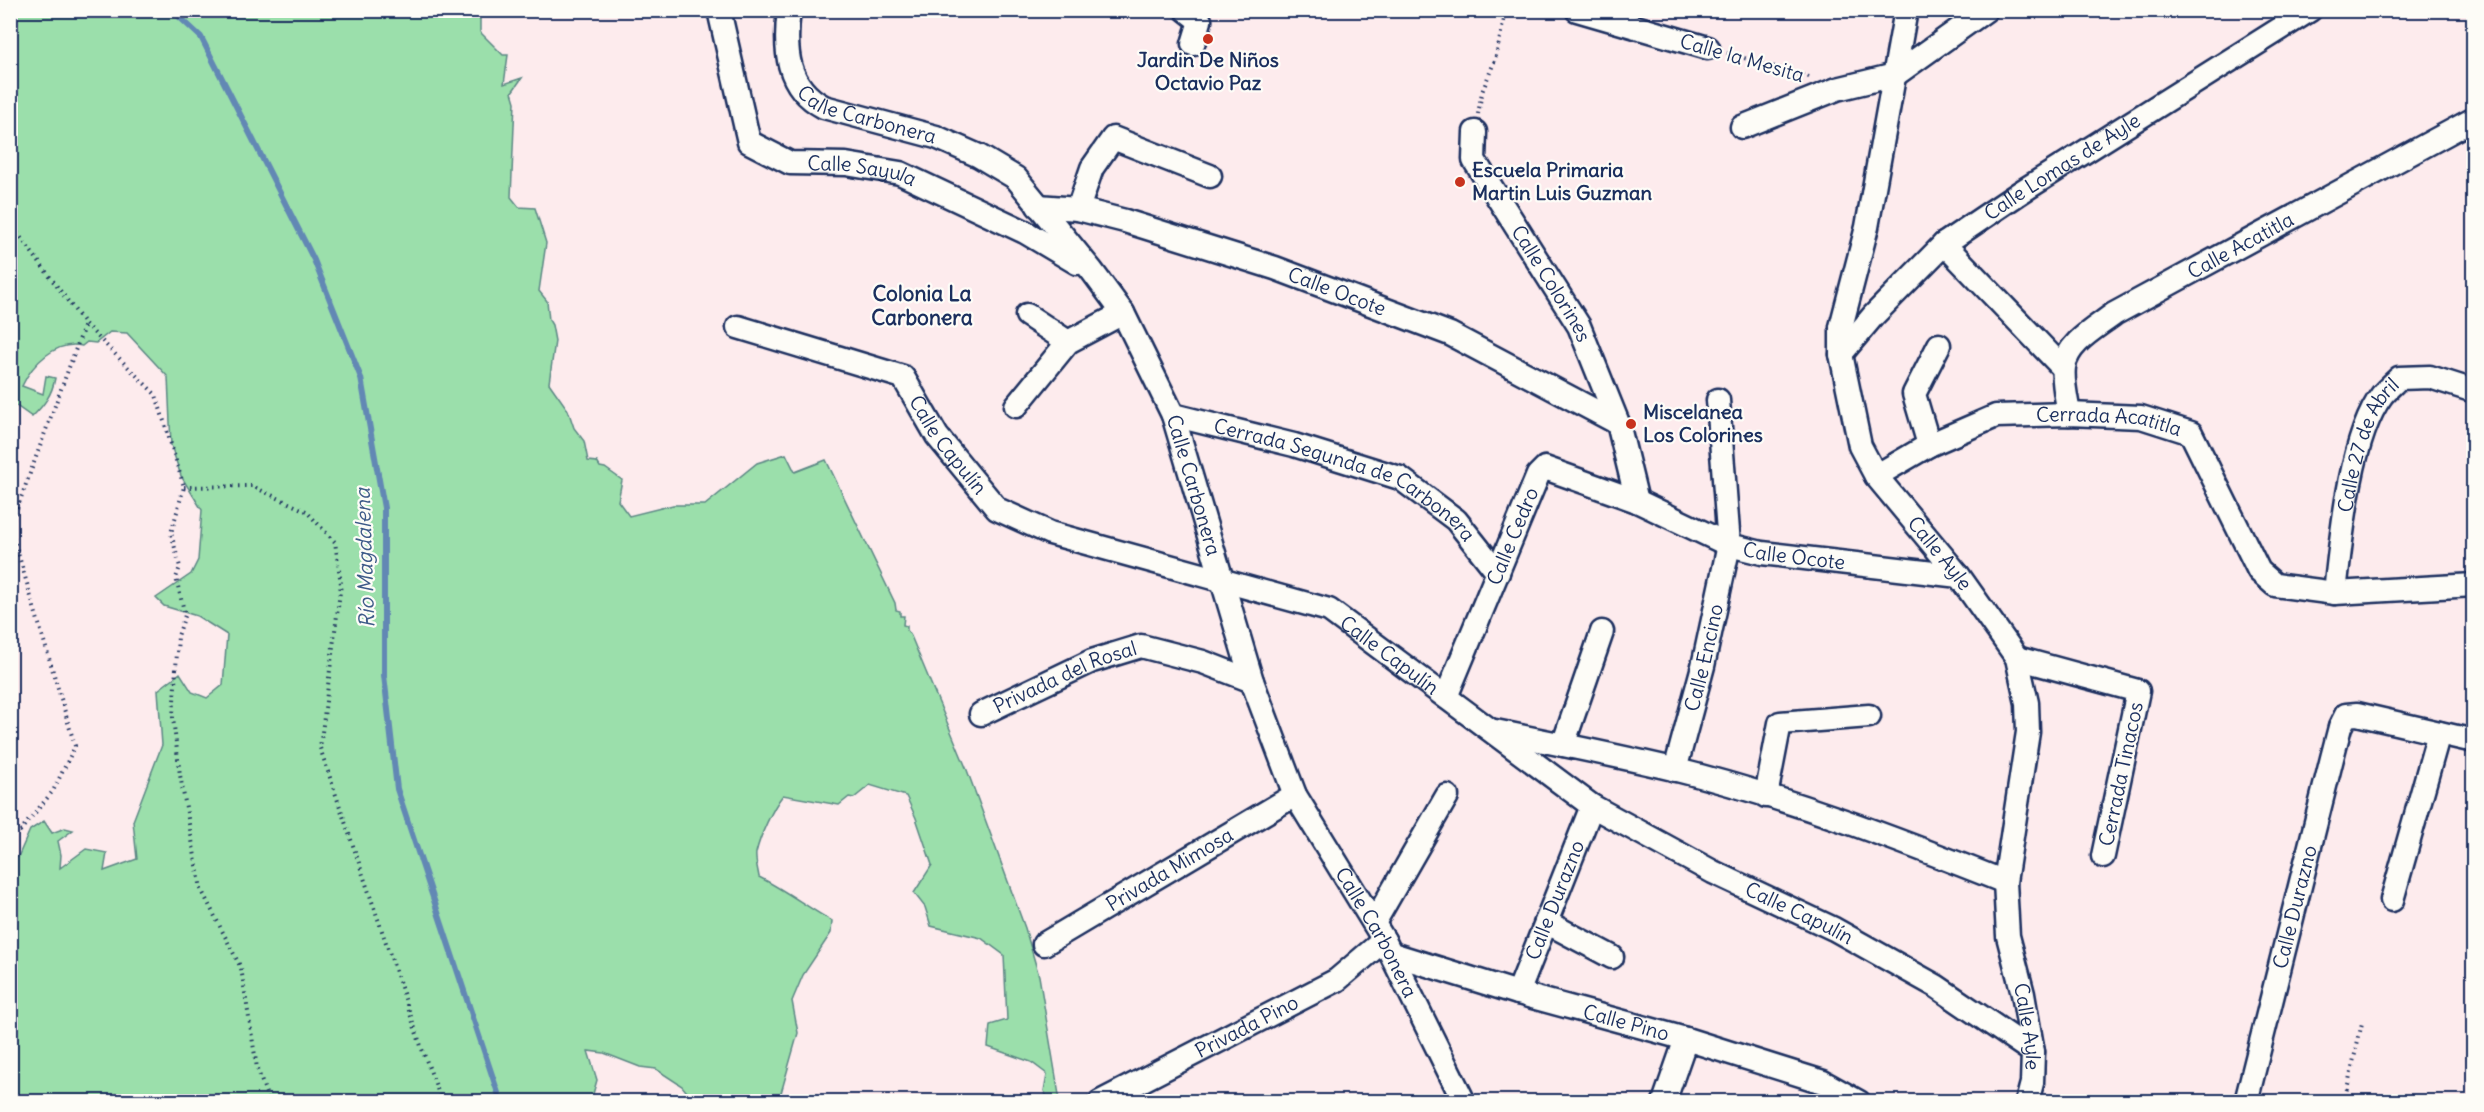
<svg xmlns="http://www.w3.org/2000/svg" width="2484" height="1112" viewBox="0 0 2484 1112" font-family="Delius,sans-serif">
  <rect width="100%" height="100%" fill="#fdebed"/>
  <filter id="ink" filterUnits="userSpaceOnUse"><feTurbulence type="fractalNoise" baseFrequency=".0167" numOctaves="2"/><feDisplacementMap in="SourceGraphic" scale="12" xChannelSelector="R" yChannelSelector="G"/><feConvolveMatrix kernelMatrix="1 2 1 2 8 2 1 2 1" color-interpolation-filters="sRGB"/></filter>
  <g filter="url(#ink)">
    <path fill="#9bdfab" stroke="#5b8784" stroke-width="1.5" d="M11 10 480 11V32L503 55H508L504 84 522 78 512 92 515 102 511 197 519 207 535 208 546 243 539 291 547 301 549 320 552 325 555 341 549 383 568 410 574 428 584 441 588 461 597 462 600 467 605 468 622 480 618 501 629 516 673 505H705L757 463 786 454 795 472 826 460 895 603 896 610 900 611V616H904L903 625 907 626V630L911 636 967 770 1025 928 1039 976 1060 1101H1049L1044 1091 1047 1074 1031 1062 988 1047 990 1025 1007 1020 1004 955 981 938 931 926 925 907 914 893 932 865 916 818 906 796 870 785 854 798 849 797 839 805 783 795C772 809 760 836 756 853 755 860 758 870 759 877 785 890 807 907 832 921L831 933 803 975 792 1001 798 1033 781 1093 793 1101H694L682 1086 656 1069 640 1067 604 1053 588 1051 597 1080 591 1101H11V857H18L30 830 44 821 52 833 65 828 73 830 58 841 61 855 60 868 86 849 107 853 104 871 137 859 133 821 162 745 158 690 180 673 192 692 207 698 223 685 227 635 197 616 164 606 156 598 191 574 198 560 202 510 181 476 171 445 168 377 127 333 110 332 96 343 87 342 82 346C56 340 32 364 22 386L43 394 46 376 55 378C52 395 44 405 32 417L11 402Z"/>
    <g fill="none" stroke-linecap="round" stroke-linejoin="round">
      <polyline stroke="#6288b4" stroke-width="6" points="172,10 201,37 314,260 361,378 384,508 384,675 397,789 501,1102"/>
      <g stroke="#1b2f5e" stroke-width="27">
        <g id="street">
          <path id="s1" d="M719 10 749 142 790 163 846 164 900 173 1025 232 1077 263"/>
          <path id="s2" d="M789 10C784 50 786 87 824 107L936 137 979 156 1016 178 1092 271 1123 313 1173 415 1252 681 1295 795 1384 940 1464 1102"/>
          <polyline points="1186,10 1200,21 1193,44"/>
          <polyline points="1577,10 1708,48"/>
          <path id="s3" d="M1906 10 1867 227 1841 327V354L1860 446 1876 476 1959 576 2017 658 2027 703 2028 732 2005 882 2008 936 2023 994 2033 1052 2032 1083 2027 1102"/>
          <polyline points="1742,127 1837,89 1895,75 1986,10"/>
          <path id="s4" d="M1475 132 1474 160 1579 326 1618 423 1637 501"/>
          <path id="s5" d="M1038 206 1078 209 1125 221 1275 268 1450 334 1618 423"/>
          <polyline points="1078,209 1092,168 1113,138 1210,176"/>
          <polyline points="1944,244 2063,368"/>
          <polyline points="1027,315 1068,342"/>
          <path id="s6" d="M738 327 903 377 937 436 997 509 1050 533 1329 610 1592 806 1713 872 1834 929 1936 986 2033 1052"/>
          <path id="s7" d="M1841 354 1873 316 1944 244 2021 192 2310 10"/>
          <polyline points="1016,406 1068,342 1123,313"/>
          <path id="s8" d="M2069 414C2067 400 2062 382 2064 367 2067 343 2096 328 2114 314L2474 119"/>
          <path id="s9" d="M1173 415 1294 445 1400 478 1456 520 1498 573"/>
          <polyline points="1929,445 1914,394 1939,345"/>
          <path id="s10" d="M1876 476 1929 445 1996 416 2069 414 2141 417 2191 433 2259 571 2275 585 2335 593 2474 585"/>
          <path id="s11" d="M2335 593C2341 539 2350 437 2382 395 2387 389 2394 383 2399 378L2430 377 2474 391"/>
          <polyline points="2017,658 2138,691 2103,856"/>
          <path id="s12" d="M1446 697 1538 475 1545 468 1637 501 1729 545 1762 553 1959 576"/>
          <path id="s13" d="M981 714 1092 661 1141 646 1203 662 1252 681"/>
          <path d="M1495 731C1555 743 1615 755 1673 769 1787 797 1897 839 2005 882"/>
          <polyline points="1563,745 1602,632"/>
          <path id="s14" d="M1675 770 1703 666 1729 545 1718 400"/>
          <polyline points="1766,796 1780,723 1869,716"/>
          <polyline points="2392,900 2439,733"/>
          <polyline points="1546,922 1612,957"/>
          <polyline points="1374,923 1447,796"/>
          <path id="s15" d="M1044 944 1295 795"/>
          <path id="s16" d="M1392 954 1518 993 1686 1039 1823 1082 1859 1102"/>
          <path id="s17" d="M1518 993 1592 806"/>
          <path id="s18" d="M1100 1102 1337 980 1384 940"/>
          <polyline points="1664,1102 1686,1039"/>
          <path id="s19" d="M2246 1102 2332 758 2340 727 2346 715 2357 714 2474 741"/>
        </g>
      </g>
      <g stroke="#1b2f5e" stroke-width="4" stroke-dasharray="1.5 4.5" stroke-linecap="butt">
        <polyline points="1727,53 1809,77"/>
        <polyline points="1478,114 1482,92 1495,60 1506,10"/>
        <polyline points="10,223 85,324 156,395 184,487 171,533 180,567 176,578 185,615 178,636 173,718 180,775 201,889 241,968 257,1068 269,1102"/>
        <polyline points="184,487 252,486 306,511 335,542 341,584 320,748 422,1049 442,1102"/>
        <polyline points="11,525 85,324"/>
        <polyline points="10,526 75,746 53,791 20,831 10,830"/>
        <polyline points="2344,1102 2362,1023"/>
      </g>
      <use href="#street" stroke="#fdfcf7" stroke-width="22"/>
    </g>
  </g>
  <g fill="#c8321e" stroke="#fdfcf7" stroke-width="2">
    <circle cx="1208" cy="39" r="6"/>
    <circle cx="1460" cy="182" r="6"/>
    <circle cx="1631" cy="424" r="6"/>
  </g>
  <g text-anchor="middle" stroke-width="4.5" stroke-linejoin="round" paint-order="stroke">
    <g font-size="20" fill="#1b2f5e" stroke="#fdfcf7">
      <text transform="translate(1742 58) rotate(16)" y="7">Calle la Mesita</text>
      <text dy="7" stroke="none"><textPath href="#s2" startOffset="154">Calle Carbonera</textPath></text>
      <text dy="7" stroke="none"><textPath href="#s7" startOffset="292">Calle Lomas de Ayle</textPath></text>
      <text dy="7" stroke="none"><textPath href="#s1" startOffset="254">Calle Sayula</textPath></text>
      <text dy="7" stroke="none"><textPath href="#s8" startOffset="266">Calle Acatitla</textPath></text>
      <text dy="7" stroke="none"><textPath href="#s4" startOffset="174">Calle Colorines</textPath></text>
      <text dy="7" stroke="none"><textPath href="#s5" startOffset="312">Calle Ocote</textPath></text>
      <text dy="7" stroke="none"><textPath href="#s10" startOffset="248">Cerrada Acatitla</textPath></text>
      <text dy="7" stroke="none"><textPath href="#s6" startOffset="254">Calle Capulín</textPath></text>
      <text dy="7" stroke="none"><textPath href="#s11" startOffset="153">Calle 27 de Abril</textPath></text>
      <text dy="7" stroke="none"><textPath href="#s2" startOffset="676">Calle Carbonera</textPath></text>
      <text dy="7" stroke="none"><textPath href="#s9" startOffset="186">Cerrada Segunda de Carbonera</textPath></text>
      <text dy="7" stroke="none"><textPath href="#s12" startOffset="174">Calle Cedro</textPath></text>
      <text dy="7" stroke="none"><textPath href="#s3" startOffset="579">Calle Ayle</textPath></text>
      <text dy="7" stroke="none"><textPath href="#s12" startOffset="516">Calle Ocote</textPath></text>
      <text dy="7" stroke="none"><textPath href="#s6" startOffset="758">Calle Capulín</textPath></text>
      <text dy="7" stroke="none"><textPath href="#s14" startOffset="116">Calle Encino</textPath></text>
      <text dy="7" stroke="none"><textPath href="#s13" startOffset="92">Privada del Rosal</textPath></text>
      <text transform="translate(2121 774) rotate(-78)" y="7">Cerrada Tinacos</text>
      <text dy="7" stroke="none"><textPath href="#s15" startOffset="146">Privada Mimosa</textPath></text>
      <text dy="7" stroke="none"><textPath href="#s17" startOffset="100">Calle Durazno</textPath></text>
      <text dy="7" stroke="none"><textPath href="#s19" startOffset="201">Calle Durazno</textPath></text>
      <text dy="7" stroke="none"><textPath href="#s6" startOffset="1244">Calle Capulín</textPath></text>
      <text dy="7" stroke="none"><textPath href="#s2" startOffset="1162">Calle Carbonera</textPath></text>
      <text dy="7" stroke="none"><textPath href="#s16" startOffset="244">Calle Pino</textPath></text>
      <text dy="7" stroke="none"><textPath href="#s18" startOffset="165">Privada Pino</textPath></text>
      <text dy="7" stroke="none"><textPath href="#s3" startOffset="1083">Calle Ayle</textPath></text>
    </g>
    <g font-size="20" font-weight="bold" fill="#1b2f5e" stroke="#fdfcf7" text-anchor="start">
      <text x="1208" y="67" text-anchor="middle">Jardin De Niños<tspan x="1208" dy="23">Octavio Paz</tspan></text>
      <text x="1472" y="177">Escuela Primaria<tspan x="1472" dy="23">Martin Luis Guzman</tspan></text>
      <text x="1643" y="419">Miscelanea<tspan x="1643" dy="23">Los Colorines</tspan></text>
    </g>
    <g font-size="21" font-weight="bold" fill="#1b2f5e" stroke="#fdfcf7">
      <text x="922" y="301">Colonia La<tspan x="922" dy="24">Carbonera</tspan></text>
    </g>
    <g font-size="21" font-style="italic" fill="#3e5b89" stroke="#fdfcf7">
      <text transform="translate(365 558) rotate(-92)" y="7">Río Magdalena</text>
    </g>
  </g>
  <rect width="2484" height="1112" fill="none" stroke="#fdfcf7" stroke-width="36"/>
  <rect x="18" y="18" width="2448" height="1076" fill="none" stroke="#1b2f5e" stroke-width="2" filter="url(#ink)"/>
</svg>
